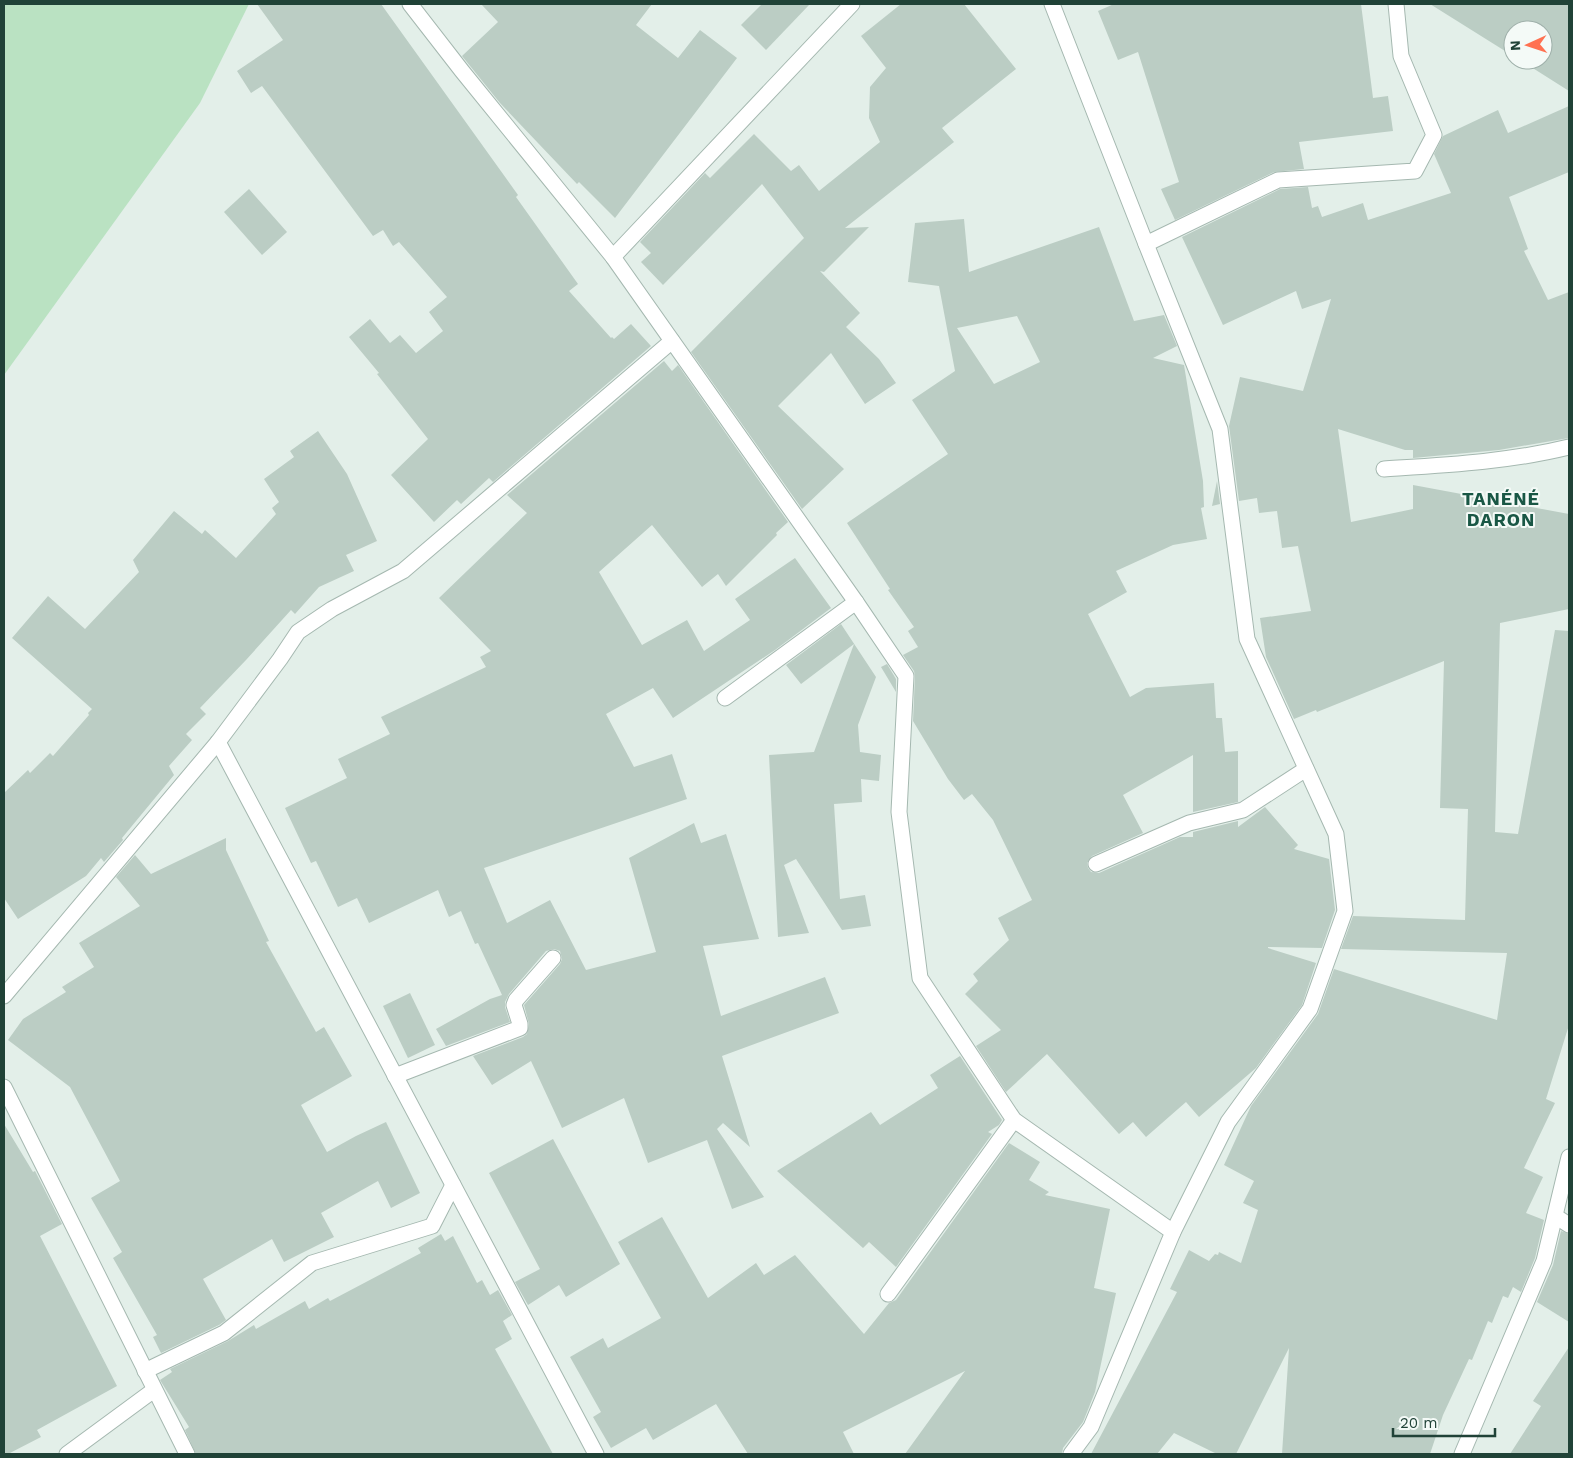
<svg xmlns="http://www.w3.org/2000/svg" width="1573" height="1458" viewBox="0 0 1573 1458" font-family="'Work Sans',sans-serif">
  <rect width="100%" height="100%" fill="#e3efe9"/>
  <polygon fill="#bae2c2" points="4,4 249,4 200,103 4,375"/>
  <g fill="#bbcdc4" fill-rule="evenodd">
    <polygon points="257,4 381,4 518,195 516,197 578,284 569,291 611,338 612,337 614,339 631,324 651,346 493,482 489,478 461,504 457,500 434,522 391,475 428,439 377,374 379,373 349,337 370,319 390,343 400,335 416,353 443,331 429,312 447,297 399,242 393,246 383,230 373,236 262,86 251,93 237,71 283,40"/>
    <polygon points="481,4 652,4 636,25 678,58 700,30 737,58 615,218 579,182 577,184 500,103 462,56 498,22"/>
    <polygon points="762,4 810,4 766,50 741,25"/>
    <polygon points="901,4 964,4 1016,69 942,128 954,142 845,228 869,227 824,272 820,271 860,313 846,327 879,359 896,383 865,404 831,353 778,406 844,469 802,509 691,352 804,238 762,184 663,285 641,262 651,253 640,242 705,173 710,178 754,134 791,171 799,165 819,191 880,142 869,118 870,87 886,68 861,36"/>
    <polygon points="1114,4 1361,4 1373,98 1388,96 1393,131 1299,142 1304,169 1274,172 1175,220 1161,189 1179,182 1138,52 1118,60 1098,11"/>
    <polygon points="1430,4 1569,4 1569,91 1520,60 1543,60 1543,30 1513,30 1513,56"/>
    <polygon points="1569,106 1569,172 1509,197 1528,249 1524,251 1548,300 1569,292 1569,438 1499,450 1413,458 1413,450 1405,450 1338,429 1351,522 1413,509 1413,485 1569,514 1569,609 1500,623 1495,832 1518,834 1555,630 1569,631 1569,1025 1546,1099 1555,1103 1524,1168 1543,1177 1526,1213 1544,1220 1535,1258 1521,1292 1513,1287 1508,1298 1503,1296 1492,1323 1488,1321 1472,1360 1469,1359 1443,1415 1430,1454 1282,1454 1289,1348 1236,1454 1217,1454 1174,1433 1157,1454 1091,1454 1177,1292 1170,1289 1189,1250 1209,1261 1215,1254 1218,1255 1219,1252 1241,1263 1258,1210 1243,1203 1254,1181 1224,1165 1251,1106 1318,1014 1334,969 1497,1020 1507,953 1341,949 1353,916 1465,920 1468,809 1440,808 1444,661 1317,712 1316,710 1294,719 1266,657 1260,618 1311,611 1298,546 1282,548 1277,511 1259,513 1257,498 1239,501 1229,426 1240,377 1303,391 1331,299 1302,309 1296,291 1223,325 1182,237 1280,189 1308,187 1312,208 1318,206 1322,217 1363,203 1368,220 1451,193 1434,154 1443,136 1498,110 1508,133"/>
    <polygon points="249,189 287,232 262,255 224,212"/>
    <path d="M964 219 969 272 1099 227 1134 321 1164 315 1177 346 1153 358 1184 365 1203 481 1204 507 1201 508 1207 539 1173 545 1116 571 1127 592 1088 614 1130 697 1146 688 1214 683 1216 718H1222L1225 752 1238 751V802L1193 812V755L1123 795 1143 833 1092 856 1087 863 1088 868 1091 872 1099 873 1180 837H1193V832L1238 821V827L1265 807 1298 845 1294 849 1329 859 1335 910 1322 948 1268 947V948L1316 963 1302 1005 1256 1068 1199 1117 1186 1102 1146 1137 1133 1122 1119 1134 1047 1054 1006 1092 976 1046 1001 1030 965 994 978 981 973 974 1009 940 998 918 1032 900 993 820 972 794 964 800 948 779 913 721 915 676 914 671 903 655 918 647 908 631 914 627 888 590 890 589 847 523 948 454 912 400 955 371 939 286 908 282 915 223ZM1017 316 1040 362 994 384 957 328Z"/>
    <polygon points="664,361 672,371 678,365 788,522 776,533 777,535 726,586 718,574 702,587 652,525 599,572 642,645 687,620 704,651 750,620 735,599 795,558 831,608 775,650 673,718 653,688 606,714 634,767 672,754 687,799 484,868 507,923 550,900 586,970 656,952 629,858 694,823 701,843 726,834 759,939 703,946 721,1016 825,977 839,1013 722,1056 750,1147 723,1123 717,1129 764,1197 732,1209 707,1140 648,1163 624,1098 562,1128 531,1061 492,1085 473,1056 523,1037 527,1034 529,1024 524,1005 560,964 562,959 560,951 554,949 546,951 509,994 505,1002 505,1007 510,1022 446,1046 436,1029 490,999 502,995 478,943 475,944 461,911 449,917 438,890 369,923 357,898 338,907 316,861 311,863 285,808 347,778 338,759 390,734 381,717 486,667 480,657 491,651 439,598 527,513 507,495"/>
    <polygon points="318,431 347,474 377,541 346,555 354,571 319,587 295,614 291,610 246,660 200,708 206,714 186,734 192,740 169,766 174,775 122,838 123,840 104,862 101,858 86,876 18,919 4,898 4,793 28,770 30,773 50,753 53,756 89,715 88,713 92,709 12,638 48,596 85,629 139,572 133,560 174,511 202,534 205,530 236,558 276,514 272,508 279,502 264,479 294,457 290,451"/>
    <polygon points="1217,481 1220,504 1212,506"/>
    <polygon points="841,624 876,677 858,725 860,752 881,755 879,781 861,779 862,802 834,804 840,899 865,895 871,926 842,930 796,859 784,865 809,933 778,937 769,755 814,752 854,644 801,684 786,665"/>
    <polygon points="887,664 896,679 896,692 881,667"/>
    <polygon points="226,838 226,850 269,941 266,942 316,1032 324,1027 352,1076 301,1105 327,1152 356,1136 386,1122 420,1193 391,1208 378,1181 321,1213 334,1237 284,1262 272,1239 203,1279 226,1320 219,1325 161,1353 153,1337 157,1335 113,1258 122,1252 91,1198 120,1181 70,1087 8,1040 23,1019 66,992 62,987 94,967 79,943 140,906 116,877 135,855 151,874"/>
    <polygon points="410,993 435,1045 408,1058 383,1006"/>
    <polygon points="960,1056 1002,1120 999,1125 988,1132 992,1134 896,1267 869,1242 863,1248 777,1171 871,1112 880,1125 938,1088 930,1075"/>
    <polygon points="4,1124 33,1172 35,1171 62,1224 40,1236 117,1386 37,1430 41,1437 8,1454 4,1454"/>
    <polygon points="553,1139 620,1264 566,1297 559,1285 528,1305 515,1282 540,1269 489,1173"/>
    <polygon points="1009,1143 1040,1162 1029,1180 1049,1192 1045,1195 1110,1209 1094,1288 1116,1293 1095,1392 1083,1422 1063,1448 1062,1454 905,1454 965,1371 843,1432 854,1454 748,1454 716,1404 653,1440 646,1428 611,1448 593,1417 601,1412 570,1357 603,1338 608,1348 661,1318 618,1242 662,1217 708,1298 756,1263 764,1275 795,1255 864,1334 889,1303 896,1300"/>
    <polygon points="1561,1231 1569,1234 1569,1322 1537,1302 1553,1265"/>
    <polygon points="441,1234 445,1241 453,1236 477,1283 482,1280 490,1295 498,1290 512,1315 503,1321 512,1339 495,1349 553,1454 196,1454 185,1430 189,1427 160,1380 172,1372 170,1369 228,1341 254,1325 256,1329 305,1301 309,1309 328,1298 330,1301 421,1253 418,1248"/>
    <polygon points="1569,1347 1569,1454 1510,1454 1541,1406 1533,1401"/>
  </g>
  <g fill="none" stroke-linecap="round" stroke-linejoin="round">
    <g stroke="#a5b8b0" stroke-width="17">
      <g id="service">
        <polyline points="1096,864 1189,823 1243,810 1306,769"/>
        <polyline points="395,1076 520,1028 520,1024 514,1005 516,1000 553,958"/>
        <polyline points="1555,1216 1569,1225"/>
        <polyline points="888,1294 1014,1120"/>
        <polyline points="145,1371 224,1333 312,1263 432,1226 453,1185"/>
      </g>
    </g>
    <g stroke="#a5b8b0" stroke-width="17">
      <g id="minor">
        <polyline points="410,4 462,71 613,257 856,602 906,676 899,812 920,978 1014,1120 1173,1232"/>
        <polyline points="1052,4 1146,244 1220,429 1247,639 1336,834 1345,911 1310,1009 1228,1122 1173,1232 1091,1427 1071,1454"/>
        <polyline points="1146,244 1278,180 1415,171 1434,135 1401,56 1396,4"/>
        <polyline points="613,257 852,4"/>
        <path d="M1384 469C1446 465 1508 462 1569 447"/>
        <polyline points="725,698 856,602"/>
        <polyline points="218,742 596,1454"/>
        <polyline points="4,996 218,742 280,659 298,632 332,609 403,571 672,341"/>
        <polyline points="4,1087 187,1454"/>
        <polyline points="67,1454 154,1390"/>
      </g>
    </g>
    <g stroke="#a5b8b0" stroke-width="17">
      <polyline id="tertiary" points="1462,1454 1544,1261 1569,1157"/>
    </g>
    <use href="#service" stroke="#fff" stroke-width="15"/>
    <use href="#minor" stroke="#fff" stroke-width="15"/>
    <use href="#tertiary" stroke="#fff" stroke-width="15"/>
  </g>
  <g text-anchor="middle" stroke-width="4" stroke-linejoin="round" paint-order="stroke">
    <g font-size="18" font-weight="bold" letter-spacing="1" fill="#195745" stroke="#f4faf7">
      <text x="1501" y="505">TANÉNÉ<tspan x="1501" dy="21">DARON</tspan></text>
    </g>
  </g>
  <rect width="1573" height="1458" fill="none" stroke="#204237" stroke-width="10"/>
  <g transform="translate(1528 45) rotate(267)"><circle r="24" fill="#f4faf7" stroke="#9fb0aa"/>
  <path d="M0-4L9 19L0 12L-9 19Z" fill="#ff7151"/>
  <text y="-8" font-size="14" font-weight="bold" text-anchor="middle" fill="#204237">N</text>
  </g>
  <path d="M1393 1428v8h102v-8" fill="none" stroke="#204237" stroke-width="2.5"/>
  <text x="1400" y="1428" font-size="15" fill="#204237" stroke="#f4faf7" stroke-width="4" paint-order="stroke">20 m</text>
</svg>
